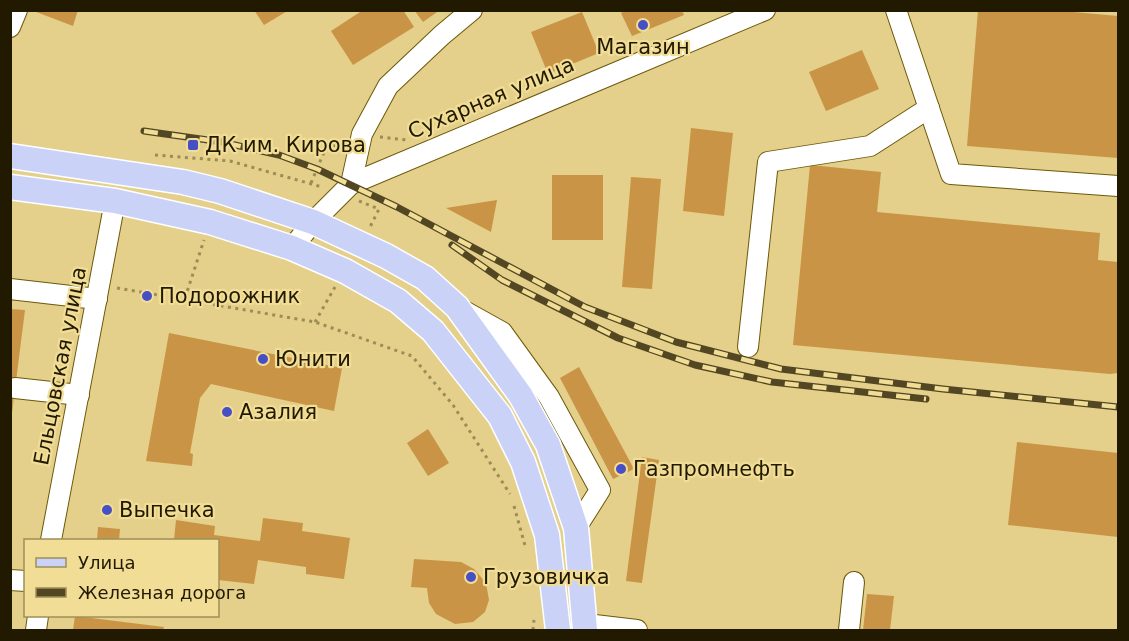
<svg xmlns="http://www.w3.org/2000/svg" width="1129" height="641" viewBox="0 0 1129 641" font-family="'DejaVu Sans',sans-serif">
  <rect width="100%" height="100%" fill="#e4d08a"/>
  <g fill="#c99445">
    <polygon points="31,10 78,10 73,26"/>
    <polygon points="254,10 289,10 264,25"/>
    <polygon points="363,10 403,10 414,27 353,65 331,31"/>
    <polygon points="414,10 440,10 423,22"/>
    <polygon points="627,10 682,10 684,15 632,36 621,13"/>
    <polygon points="978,10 1051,10 1118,16 1118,158 967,146"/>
    <polygon points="582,12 599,53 548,74 531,32"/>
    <polygon points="862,50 879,89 826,111 809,72"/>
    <polygon points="691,128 733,133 724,216 683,211"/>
    <polygon points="810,165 881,172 877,212 1100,233 1098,260 1118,262 1118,373 1110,374 793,345"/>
    <rect x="552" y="175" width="51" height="65"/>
    <polygon points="631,177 661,179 652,289 622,287"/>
    <polygon points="497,200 491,232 446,208"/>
    <polygon points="10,309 25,310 12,413 10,413"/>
    <polygon points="169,333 342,368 334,411 211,384 200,398 190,453 193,454 192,466 146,461"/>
    <polygon points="579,367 634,469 613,479 560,378"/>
    <polygon points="428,429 449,463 428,476 407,443"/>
    <polygon points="1017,442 1118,453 1118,537 1008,525"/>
    <polygon points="642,457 659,460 642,583 626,581"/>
    <polygon points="263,518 303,523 302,531 350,538 344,579 306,574 306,567 258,560 254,584 218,580 218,540 174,540 176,520 215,526 214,535 260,541"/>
    <polygon points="98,527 120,529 119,540 97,540"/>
    <polygon points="414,559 461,562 474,569 486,583 489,600 485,612 473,622 455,624 436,614 429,603 427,588 411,587"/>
    <polygon points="867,594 894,596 890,630 863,630"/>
    <polygon points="75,616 164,627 163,630 73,630"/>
  </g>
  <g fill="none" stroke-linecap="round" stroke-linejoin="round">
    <g stroke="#6b5909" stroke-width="22">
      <g id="minor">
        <polyline points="896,10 951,174 1118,186"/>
        <polyline points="10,27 17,10"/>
        <polyline points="351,184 362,134 388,86 442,35 472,10"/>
        <polyline points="292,248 313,222 351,184 765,10"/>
        <polyline points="10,289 97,299"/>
        <polyline points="457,307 502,332 549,397 600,490 576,528"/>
        <polyline points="748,347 768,162 870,146 929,108"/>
        <polyline points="15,388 79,395"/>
        <polyline points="51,540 115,201"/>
        <polyline points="10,580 26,581"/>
        <polyline points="586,624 637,630"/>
        <polyline points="36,630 38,616"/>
        <polyline points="849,630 854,582"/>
      </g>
    </g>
    <g stroke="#fff" stroke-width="27">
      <g id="major">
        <polyline points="10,156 183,182 220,191 313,222 386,256 425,278 457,307 521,396 548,445 576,528 585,630"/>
        <polyline points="10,187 115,201 210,222 292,248 345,271 398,301 433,331 500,416 523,462 547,535 558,630"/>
      </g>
    </g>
    <g stroke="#9c8d57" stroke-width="3" stroke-dasharray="3 4.5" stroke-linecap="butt">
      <polyline points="380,137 407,140"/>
      <polyline points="155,155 230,161 322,187"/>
      <polyline points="311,183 325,150 340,143"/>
      <polyline points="359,201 379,209 370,227"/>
      <polyline points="117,288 315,322 412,356 453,405 510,494"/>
      <polyline points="185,298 204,240"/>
      <polyline points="315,322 335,287"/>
      <polyline points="514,506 526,549"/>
      <polyline points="533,630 534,620"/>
    </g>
    <use href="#minor" stroke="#fff" stroke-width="20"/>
    <use href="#major" stroke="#cad2f8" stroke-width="24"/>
    <g stroke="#524722" stroke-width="7">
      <g id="rail">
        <polyline points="144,131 222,142 279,155 317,169 397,207 585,307 676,342 781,369 943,389 1118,407"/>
        <polyline points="452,245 502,280 618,338 695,365 772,382 926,399"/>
      </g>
    </g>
    <use href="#rail" stroke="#f1dd96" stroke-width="4.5" stroke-dasharray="14" stroke-linecap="butt"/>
  </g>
  <g fill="#474fc4" stroke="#f1dd96" stroke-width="2">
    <circle cx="643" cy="25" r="6"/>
    <rect x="187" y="139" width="12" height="12" rx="3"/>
    <circle cx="147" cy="296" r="6"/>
    <circle cx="263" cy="359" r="6"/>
    <circle cx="227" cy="412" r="6"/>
    <circle cx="621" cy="469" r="6"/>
    <circle cx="107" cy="510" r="6"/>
    <circle cx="471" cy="577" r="6"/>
  </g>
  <g text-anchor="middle" stroke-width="4.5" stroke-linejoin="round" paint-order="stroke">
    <g font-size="21" fill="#221a00" stroke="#f1dd96" text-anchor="start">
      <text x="643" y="54" text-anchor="middle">Магазин</text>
      <text x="205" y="152">ДК им. Кирова</text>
      <text x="159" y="303">Подорожник</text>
      <text x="275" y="366">Юнити</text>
      <text x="239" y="419">Азалия</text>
      <text x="633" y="476">Газпромнефть</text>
      <text x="119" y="517">Выпечка</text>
      <text x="483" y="584">Грузовичка</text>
    </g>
    <g font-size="21" fill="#221a00" stroke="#f1dd96">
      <text transform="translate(491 98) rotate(-23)" y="7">Сухарная улица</text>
      <text transform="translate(60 366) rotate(-79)" y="7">Ельцовская улица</text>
    </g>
  </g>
  <rect width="1129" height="641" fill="none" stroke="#221a00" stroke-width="24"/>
  <rect x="24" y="539" width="195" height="78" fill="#f1dd96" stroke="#9e8f5a" stroke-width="1.5"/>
  <rect x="36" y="558" width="30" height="9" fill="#cad2f8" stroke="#9e8f5a" stroke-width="1.5"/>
  <text x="78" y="569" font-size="18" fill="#221a00">Улица</text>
  <rect x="36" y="588" width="30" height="9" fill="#524722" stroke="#9e8f5a" stroke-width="1.5"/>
  <text x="78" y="599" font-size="18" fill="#221a00">Железная дорога</text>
</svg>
